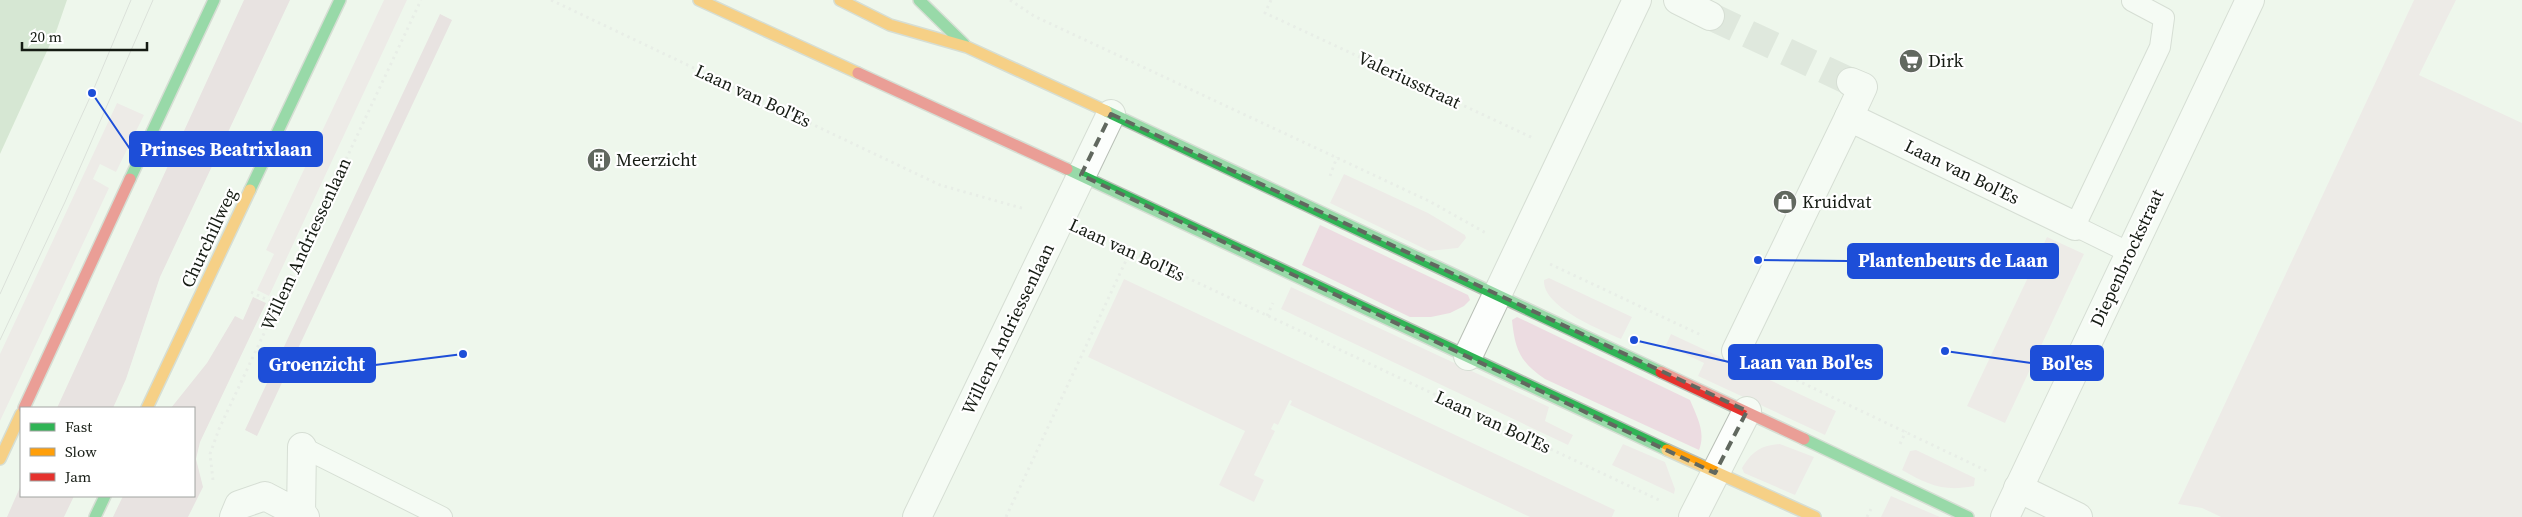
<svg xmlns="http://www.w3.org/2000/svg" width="2522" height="517" viewBox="0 0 2522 517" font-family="'Source Serif 4',serif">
  <rect width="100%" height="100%" fill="#eef7ec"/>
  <g fill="#ecdce1">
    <polygon points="384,0 407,0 269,296 257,290 274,254 266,250"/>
    <polygon points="2414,0 2456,0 2419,75 2522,123 2522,517 2221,517 2202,508 2178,504"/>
    <polygon points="117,103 144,115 116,172 100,164 93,179 109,188 0,421 0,354"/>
    <polygon points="1344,174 1428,213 1465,235 1466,238 1458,248 1429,251 1330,203"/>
    <polygon points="1320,225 1468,295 1470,300 1464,306 1450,313 1431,317 1410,317 1302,265"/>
    <polygon points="2047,237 2084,254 2005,423 1967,406"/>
    <path d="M1549 278 1632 317 1621 339C1601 330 1542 307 1544 280Z"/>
    <polygon points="1124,279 1615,510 1612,517 1530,517 1290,405 1292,401 1290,400 1278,425 1274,423 1271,429 1275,431 1254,475 1264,480 1254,502 1219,485 1245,431 1088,357"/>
    <polygon points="1291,287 1549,407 1545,421 1573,435 1568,445 1281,309"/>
    <path d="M1517 317 1690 400C1697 417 1706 432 1699 450L1545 379C1520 362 1515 350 1512 320Z"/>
    <polygon points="1671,334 1836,411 1825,435 1698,376 1704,363 1666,345"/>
    <polygon points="1623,444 1665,462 1675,489 1674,494 1612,465"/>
    <path d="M1780 444 1814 457 1795 495 1744 473 1742 468C1751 452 1761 445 1780 444Z"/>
    <path d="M1916 450 1975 478 1974 486C1944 492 1928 485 1902 470L1910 451Z"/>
    <polygon points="1891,496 1940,517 1881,517"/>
  </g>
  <g fill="#e0c9d2">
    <polygon points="244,0 290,0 160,277 126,379 113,408 57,408"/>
    <polygon points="440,14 452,20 257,436 245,430"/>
    <polygon points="253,297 266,303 200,442 196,459 203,487 188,517 113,517 123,496 194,496 194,408 171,408 207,363 235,316 243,320"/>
    <polygon points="21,485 21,496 74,496 64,517 7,517"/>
  </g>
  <polygon fill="#b9d3b3" points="0,0 67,0 57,29 0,154"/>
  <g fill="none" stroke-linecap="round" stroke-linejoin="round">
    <polyline stroke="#cdd6cb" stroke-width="28" stroke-dasharray="28 14" stroke-linecap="butt" points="1710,16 1851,82"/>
    <g stroke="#b8bfb6" stroke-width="22">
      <g id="lane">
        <polyline points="2130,253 2075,226 2160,47 2164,18 2132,1"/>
        <polyline points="302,447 442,517"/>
      </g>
    </g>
    <g stroke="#b8bfb6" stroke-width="30">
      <g id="street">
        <polyline points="1678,0 1710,16"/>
        <polyline points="1849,117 1863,87 1851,82"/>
        <polyline points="1736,351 1849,117 2075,226"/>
        <polyline points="1468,356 1637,0"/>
        <polyline points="2018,488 2078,517"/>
        <polyline points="301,515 302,447"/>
        <polyline points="234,517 239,505 265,496 305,517"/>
        <polyline points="917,517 1111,114"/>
        <polyline points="1693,517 1747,411"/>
        <polyline points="2005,517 2250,0"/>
      </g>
    </g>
    <g stroke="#b8bfb6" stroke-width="14">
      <g id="fast">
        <polyline points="919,0 964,44"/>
        <polyline points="1106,111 1661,372"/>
        <polyline points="1067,169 1667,450"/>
        <polyline points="130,179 214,0"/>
        <polyline points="250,190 340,0"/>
        <polyline points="1804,439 1968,517"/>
        <polyline points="95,517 105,496"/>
      </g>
    </g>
    <g stroke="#b8bfb6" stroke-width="14">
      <g id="slow">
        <polyline points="699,0 858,73"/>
        <polyline points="840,0 890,25 967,47 1106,111"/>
        <polyline points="147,408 250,190"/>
        <polyline points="1667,450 1815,517"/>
        <polyline points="0,459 21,414"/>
      </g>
    </g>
    <g stroke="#b8bfb6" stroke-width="14">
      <g id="jam">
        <polyline points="858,73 1067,169"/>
        <polyline points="1661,372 1804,439"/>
        <polyline points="24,408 130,179"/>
      </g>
    </g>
    <g stroke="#e0e3df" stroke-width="3" stroke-dasharray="2.5 4" stroke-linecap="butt">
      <polyline points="551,0 940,185 1025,209"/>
      <polyline points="1010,0 1034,16 1429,201 1486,233"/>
      <polyline points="1271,0 1265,13 1533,138"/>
      <polyline points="1330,176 1337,157"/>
      <polyline points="1092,233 1661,501"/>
      <polyline points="1550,264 1703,336"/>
      <polyline points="251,292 278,305"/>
      <polyline points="1267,316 1273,303"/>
      <polyline points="1767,366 1987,471"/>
      <polyline points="1900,444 1906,431"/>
      <polyline points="213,480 210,454 219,429 421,0"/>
      <polyline points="1006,517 1130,252"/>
      <polyline points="1867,517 1871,509"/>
    </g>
    <use href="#lane" stroke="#fcfefc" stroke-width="20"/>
    <use href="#street" stroke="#fcfefc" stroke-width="28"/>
    <use href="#fast" stroke="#30b455" stroke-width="11"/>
    <use href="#slow" stroke="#ff9f0a" stroke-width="11"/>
    <use href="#jam" stroke="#e5322d" stroke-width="11"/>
    <g stroke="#c3c5c2" stroke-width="1">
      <polyline points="0,294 92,93 131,0"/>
      <polyline points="0,340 65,202 153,0"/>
    </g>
  </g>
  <path d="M0 0H2522V517H0ZM1111 114 1747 411 1715 473 1081 175Z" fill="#eef7ec" fill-opacity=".55" fill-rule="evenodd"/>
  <path fill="none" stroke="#61685f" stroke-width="4" stroke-dasharray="10 6" stroke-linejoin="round" d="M1111 114 1747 411 1715 473 1081 175Z"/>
  <defs>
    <g id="supermarket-disc" transform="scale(1.25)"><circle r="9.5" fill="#61685f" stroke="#fff"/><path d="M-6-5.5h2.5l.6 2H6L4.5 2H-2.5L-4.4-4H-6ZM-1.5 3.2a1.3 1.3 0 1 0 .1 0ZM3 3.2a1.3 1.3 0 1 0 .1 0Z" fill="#fff"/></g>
    <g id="building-disc" transform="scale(1.25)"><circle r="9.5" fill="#61685f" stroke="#fff"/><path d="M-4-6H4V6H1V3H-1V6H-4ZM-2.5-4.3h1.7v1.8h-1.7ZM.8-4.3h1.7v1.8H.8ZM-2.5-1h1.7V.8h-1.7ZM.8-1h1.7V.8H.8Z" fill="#fff"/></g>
    <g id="shop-disc" transform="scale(1.25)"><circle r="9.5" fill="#61685f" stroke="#fff"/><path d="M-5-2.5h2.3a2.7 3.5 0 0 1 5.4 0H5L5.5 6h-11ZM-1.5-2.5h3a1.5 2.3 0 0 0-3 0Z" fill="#fff"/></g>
  </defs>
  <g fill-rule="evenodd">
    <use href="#supermarket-disc" x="1911" y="61"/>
    <use href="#building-disc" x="599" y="160"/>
    <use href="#shop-disc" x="1785" y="202"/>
  </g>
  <g text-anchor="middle" stroke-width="4.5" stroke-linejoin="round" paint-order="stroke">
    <g font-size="18" fill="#151b13" stroke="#fff" text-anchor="start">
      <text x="1928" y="67">Dirk</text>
      <text x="616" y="166">Meerzicht</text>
      <text x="1802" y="208">Kruidvat</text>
    </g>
    <g font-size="18" fill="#151b13" stroke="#fff">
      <text transform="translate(1409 80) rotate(25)" y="6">Valeriusstraat</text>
      <text transform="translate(753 96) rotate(25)" y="6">Laan van Bol'Es</text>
      <text transform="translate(1962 172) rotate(26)" y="6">Laan van Bol'Es</text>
      <text transform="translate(209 238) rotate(-65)" y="6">Churchillweg</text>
      <text transform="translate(306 244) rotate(-65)" y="6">Willem Andriessenlaan</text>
      <text transform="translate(1127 250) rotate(25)" y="6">Laan van Bol'Es</text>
      <text transform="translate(2127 258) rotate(-65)" y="6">Diepenbrockstraat</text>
      <text transform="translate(1008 329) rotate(-64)" y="6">Willem Andriessenlaan</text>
      <text transform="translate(1493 422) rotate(25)" y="6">Laan van Bol'Es</text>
    </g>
  </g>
  <path fill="none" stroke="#1d4ed8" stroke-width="2" d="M92 93L130 149M1758 260L1848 261M1634 340L1729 362M1945 351L2031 363M463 354L375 365"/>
  <g fill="#1d4ed8" stroke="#fff" stroke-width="2">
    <circle cx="92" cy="93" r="5"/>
    <circle cx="1758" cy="260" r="5"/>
    <circle cx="1634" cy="340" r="5"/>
    <circle cx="1945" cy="351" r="5"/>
    <circle cx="463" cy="354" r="5"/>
  </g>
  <g fill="#1d4ed8" stroke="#1d4ed8" stroke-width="2">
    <rect x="130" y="132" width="192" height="34" rx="5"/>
    <rect x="1848" y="244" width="210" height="34" rx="5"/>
    <rect x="1729" y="345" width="153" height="34" rx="5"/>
    <rect x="2031" y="346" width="72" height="34" rx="5"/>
    <rect x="259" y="348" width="116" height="34" rx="5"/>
  </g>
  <g font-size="19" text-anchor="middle" font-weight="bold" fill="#fff">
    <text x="226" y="156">Prinses Beatrixlaan</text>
    <text x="1953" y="267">Plantenbeurs de Laan</text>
    <text x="1806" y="369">Laan van Bol'es</text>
    <text x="2067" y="370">Bol'es</text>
    <text x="317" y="371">Groenzicht</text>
  </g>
  <rect x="20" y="407" width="175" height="90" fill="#ffffff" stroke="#a1a4a1"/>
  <rect x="30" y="423" width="25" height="8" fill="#30b455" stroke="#a1a4a1"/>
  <text x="65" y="432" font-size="15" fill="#151b13">Fast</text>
  <rect x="30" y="448" width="25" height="8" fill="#ff9f0a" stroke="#a1a4a1"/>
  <text x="65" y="457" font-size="15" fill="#151b13">Slow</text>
  <rect x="30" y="473" width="25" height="8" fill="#e5322d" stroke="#a1a4a1"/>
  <text x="65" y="482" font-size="15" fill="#151b13">Jam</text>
  <path d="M22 42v8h125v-8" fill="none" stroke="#151b13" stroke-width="2.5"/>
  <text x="30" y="42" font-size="15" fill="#151b13" stroke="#ffffff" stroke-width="4" paint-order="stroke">20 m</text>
</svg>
